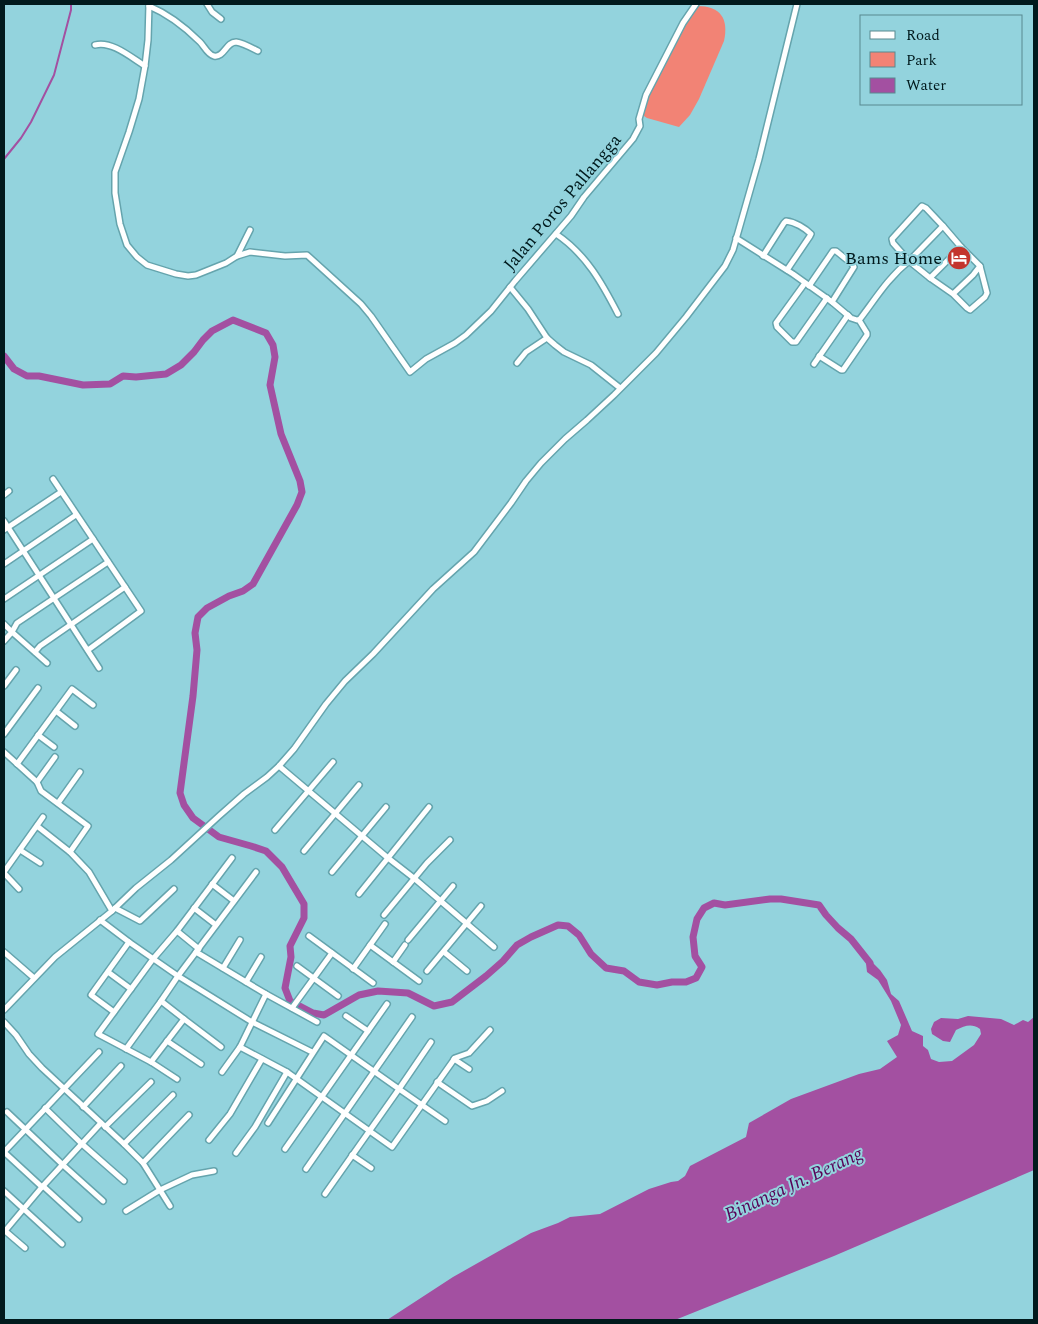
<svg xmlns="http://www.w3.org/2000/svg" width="1038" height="1324" viewBox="0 0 1038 1324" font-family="Spectral,serif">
  <rect width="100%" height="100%" fill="#93d3dd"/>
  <path fill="#f28375" d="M697 6C720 6 729 18 724 41L699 99 690 115 679 127 647 118 644 116 643 113C654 75 675 39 697 6Z"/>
  <path fill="#a350a1" d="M865 955 880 970 887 980 891 994 899 1001 912 1031 923 1036V1046L928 1050 931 1059 939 1062 952 1061 974 1045 981 1034 980 1029C971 1023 965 1026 956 1030L950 1042 943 1041 932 1034 931 1029 934 1022 941 1018 958 1019 968 1016 1001 1019 1014 1025 1023 1020 1028 1022 1034 1017V1170L834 1256 675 1320H387L453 1277 531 1233 558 1223 570 1217 600 1214 649 1189 671 1182 678 1181 685 1176 690 1166 746 1137 749 1123 791 1099 859 1074 880 1069 897 1057 887 1041 898 1035 901 1025 891 1001 878 980 867 972Z"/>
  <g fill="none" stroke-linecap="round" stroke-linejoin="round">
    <polyline stroke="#a350a1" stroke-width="2" points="4,159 21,138 31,122 54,75 71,10 71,4"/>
    <polyline stroke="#a350a1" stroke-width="7" points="4,356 14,369 27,376 39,376 83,385 110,384 123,376 136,377 166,374 181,365 194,352 203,340 212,331 233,320 266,333 273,345 275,357 270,385 281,434 300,481 302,492 297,505 253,584 243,591 229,596 207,608 198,617 195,633 197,650 193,696 180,793 184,805 193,818 219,837 251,846 266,851 282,867 304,904 304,918 290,946 291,957 285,988 290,1001 313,1013 324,1015 359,995 378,991 408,993 434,1006 452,1002 486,976 503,961 517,945 531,937 558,925 568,926 579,935 591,954 606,968 624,971 639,982 657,985 672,982 686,982 696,978 702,967 695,956 693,937 697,919 704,908 714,903 725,905 770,899 781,899 819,905 826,915 838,928 851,939 870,963"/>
    <g stroke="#65a4ad" stroke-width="8">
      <g id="street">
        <polyline points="149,4 148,40 145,66 139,99 129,132 115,172 115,193 120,224 127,245 137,257 147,265 176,274 188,276 196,275 226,263 237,256 250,252 285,256 307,255 361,304 371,316 410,372 426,359 455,343 466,335 491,311 515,281 571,216 584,197 633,139 640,126 639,119 646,95 683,23 696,4"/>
        <polyline points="207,4 212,12 221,19"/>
        <path d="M149 6C168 14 185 27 200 42 204 46 208 55 214 56 224 58 226 42 236 42 243 43 252 48 258 51"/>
        <path d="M95 45C111 40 132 58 145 66"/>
        <polygon points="922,206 926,208 943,226 909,261 893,243 892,239"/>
        <polyline points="943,226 961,247 980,266"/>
        <path d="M556 234C586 254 602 283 618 314"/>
        <path d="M736 238 793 274 832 302 851 318 857 320 860 319C876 298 888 278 909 261L930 278 953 294 967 308 970 310 985 297 987 293 980 266 973 275 953 294"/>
        <polyline points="237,256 250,230"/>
        <path d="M763 256 784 223 786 221C795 222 805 228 811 234L810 236 787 270"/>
        <polyline points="930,278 961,247"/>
        <polyline points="805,283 776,323 777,327 792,342 796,342 827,298"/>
        <polyline points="809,286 833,251 836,251 852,264 854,267 832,302"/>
        <polyline points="510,287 528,309 547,338 555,345 564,352 591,365 620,388"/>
        <polyline points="819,356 841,370 843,370 867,335 867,333 859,320"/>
        <polyline points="517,363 526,352 547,338"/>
        <polyline points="814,364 848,315"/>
        <polyline points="53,479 141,611 88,650"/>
        <polyline points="4,495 9,491"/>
        <polyline points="4,521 99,668"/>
        <polyline points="4,530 61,492"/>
        <polyline points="4,564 76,515"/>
        <polyline points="4,599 93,539"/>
        <polyline points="4,624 12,632 4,641"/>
        <polyline points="35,652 40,646 125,587"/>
        <polyline points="47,663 12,632 17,623 108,562"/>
        <polyline points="4,686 16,670"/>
        <polyline points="56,711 75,726"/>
        <polyline points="4,734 38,688"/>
        <polyline points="38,735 54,747"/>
        <polyline points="4,752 37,782 41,791 88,826 70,852"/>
        <polyline points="17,764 72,689 93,705"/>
        <polyline points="279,766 388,858 415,879 494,947"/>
        <polyline points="37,782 55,757"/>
        <polyline points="58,803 80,772"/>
        <polyline points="37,826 70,852 89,872 112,911"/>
        <polyline points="275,830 333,762"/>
        <polyline points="20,850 40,863"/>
        <polyline points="304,851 359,785"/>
        <polyline points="4,872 43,817"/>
        <polyline points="332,872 386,807"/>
        <polyline points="4,873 19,889"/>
        <polyline points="212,884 234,901"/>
        <polyline points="359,894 429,807"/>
        <polyline points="115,908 140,921 174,889"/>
        <polyline points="194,908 216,925"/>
        <polyline points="384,915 427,863 450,840"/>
        <polyline points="100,920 129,942 178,976 252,1022 312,1052"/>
        <polyline points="177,931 199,949"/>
        <polyline points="309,936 373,983"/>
        <polyline points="408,940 453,886"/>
        <polyline points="370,945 419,981"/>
        <polyline points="4,952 34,978"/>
        <polyline points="196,952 266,994 317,1022"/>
        <polyline points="444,952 467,971"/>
        <polyline points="393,962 405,945"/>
        <polyline points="297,966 338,996"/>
        <polyline points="223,968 240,940"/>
        <polyline points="353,969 385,924"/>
        <polyline points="427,971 481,906"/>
        <polyline points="108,972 131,989"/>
        <polyline points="246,982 261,957"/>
        <polyline points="161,1001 184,1019"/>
        <polyline points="292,1008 332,953"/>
        <polyline points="4,1010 55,957 112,911 136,888 171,860 219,816 244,794 267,777 279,766 294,749 326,704 345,681 373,654 433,589 474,552 511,503 526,481 541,463 565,439 587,420 614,395 656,353 686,317 725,266 733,250 759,159 797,4"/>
        <polyline points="114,1012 91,995 129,942"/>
        <polyline points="346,1016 368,1031"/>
        <polyline points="4,1022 16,1035 29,1054 42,1068 124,1144 143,1163 170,1206"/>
        <polyline points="167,1041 201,1064"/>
        <polyline points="431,1042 399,1089 445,1121"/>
        <polyline points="240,1047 287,1072 392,1147 455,1058 469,1053 490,1030"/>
        <polyline points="126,1049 161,1001 178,976 256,872"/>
        <polyline points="454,1059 469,1069"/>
        <polyline points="151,1062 184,1019 221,1047"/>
        <polyline points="222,1072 240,1047 266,994"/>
        <polyline points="177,1079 151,1062 98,1034 153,959 177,931 232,858"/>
        <polyline points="437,1082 472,1106 487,1101 502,1091"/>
        <polyline points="83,1107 121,1066"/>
        <polyline points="45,1108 82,1144 124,1181"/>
        <polyline points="7,1112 63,1165 103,1201"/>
        <polyline points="268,1123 324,1036 399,1089 325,1194"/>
        <polyline points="105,1127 151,1082"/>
        <polyline points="209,1140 230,1114 262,1059"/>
        <polyline points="124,1144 173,1095"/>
        <polyline points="285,1149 387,1004"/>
        <polyline points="4,1152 99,1052"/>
        <polyline points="4,1152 42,1187"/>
        <polyline points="236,1153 255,1127 287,1072"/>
        <polyline points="352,1155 371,1168"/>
        <polyline points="143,1163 189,1115"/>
        <polyline points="306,1169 412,1017"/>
        <polyline points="43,1186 79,1219"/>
        <polyline points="4,1191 62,1244"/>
        <polyline points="126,1211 160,1190 192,1175 214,1171"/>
        <polyline points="4,1230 25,1248"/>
        <polyline points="5,1231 42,1187 101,1123"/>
      </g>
    </g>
    <use href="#street" stroke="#fff" stroke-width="5"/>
  </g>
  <defs>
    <g id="hotel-disc" transform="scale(1.25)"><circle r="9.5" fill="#c3352d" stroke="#93d3dd"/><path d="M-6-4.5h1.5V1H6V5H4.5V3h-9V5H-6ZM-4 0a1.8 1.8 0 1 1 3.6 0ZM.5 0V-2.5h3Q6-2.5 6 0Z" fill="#fff"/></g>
  </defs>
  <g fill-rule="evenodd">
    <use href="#hotel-disc" x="959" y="258"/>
  </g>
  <g text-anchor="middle" stroke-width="4" stroke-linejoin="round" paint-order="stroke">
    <g font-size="18" fill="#011a1d" stroke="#93d3dd">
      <text transform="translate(562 202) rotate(-50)" y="6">Jalan Poros Pallangga</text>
    </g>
    <g font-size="18" fill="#011a1d" stroke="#93d3dd" text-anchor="end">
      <text x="942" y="264">Bams Home</text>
    </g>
    <g font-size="19" font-style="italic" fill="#580458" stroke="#93d3dd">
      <text transform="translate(793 1183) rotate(-25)" y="7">Binanga Jn. Berang</text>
    </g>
  </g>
  <rect width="1038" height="1324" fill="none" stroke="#011a1d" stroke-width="10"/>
  <rect x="860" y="15" width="162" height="90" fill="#93d3dd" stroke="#598990"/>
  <rect x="870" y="31" width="25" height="8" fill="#ffffff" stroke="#598990"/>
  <text x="906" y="40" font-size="15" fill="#011a1d">Road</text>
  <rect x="870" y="52" width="25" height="15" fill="#f28375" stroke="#598990"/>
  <text x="906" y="65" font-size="15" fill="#011a1d">Park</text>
  <rect x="870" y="78" width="25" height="15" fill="#a350a1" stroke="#598990"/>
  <text x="906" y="90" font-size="15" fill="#011a1d">Water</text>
</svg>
